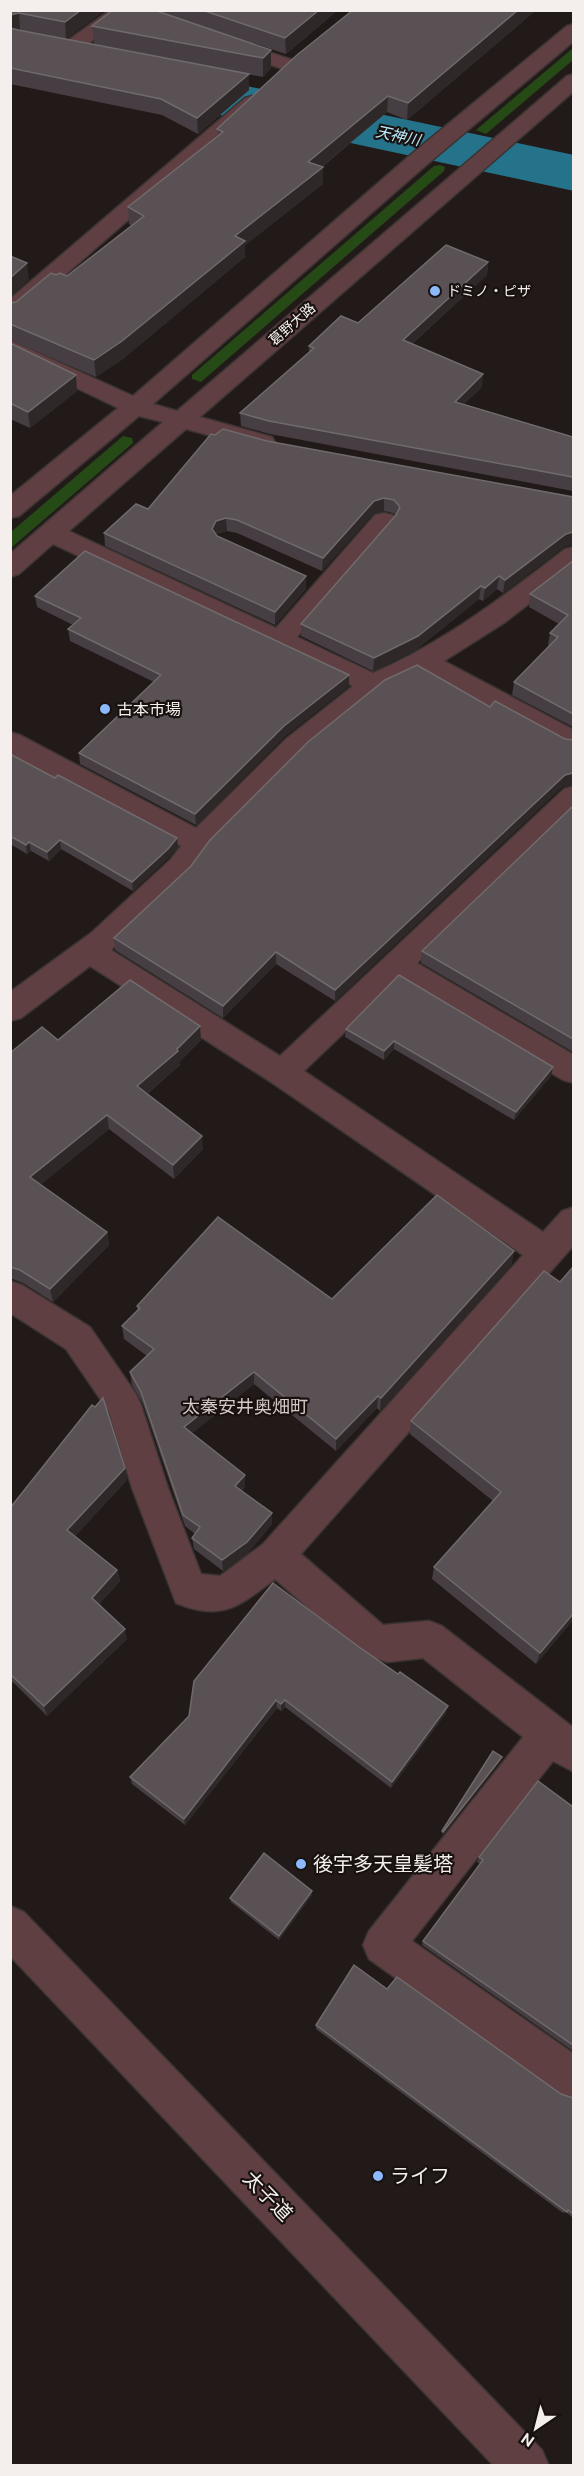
<svg xmlns="http://www.w3.org/2000/svg" width="584" height="2476" viewBox="0 0 584 2476" font-family="Ubuntu,'Noto Sans JP',sans-serif">
  <rect width="100%" height="100%" fill="#211a18"/>
  <g fill="#254a16">
    <polygon points="573,48 573,60 486,134 476,130"/>
    <polygon points="440,165 445,167 444,171 201,382 192,379 192,375 434,166"/>
    <polygon points="123,436 132,438 133,443 11,548 11,532"/>
  </g>
  <g fill="none" stroke-linecap="round" stroke-linejoin="round">
    <polygon fill="#24738b" fill-rule="evenodd" points="10,36 574,155 574,191 10,70"/>
    <g stroke="#3a3432" stroke-width="3">
      <g id="minor">
        <polygon points="110,10 134,10 77,52 63,52 60,48 63,44"/>
        <path d="M574 24V41L424 167 153 404 177 411 567 76 574 74V91L200 417 272 437 275 442 272 447 263 450 186 429 69 531 276 628 375 515 384 513 393 515 397 521 393 527 297 637 373 673C445 642 504 596 565 549L574 547V569L504 623 444 661 574 730V752L564 749 422 673 383 691 306 753 209 851 190 876 111 950 280 1056 564 789 574 786V813L417 963 574 1055V1083L563 1080 398 981 304 1071 543 1232 562 1211 574 1207V1245L301 1554 383 1625 429 1621 442 1626 574 1728V1772L553 1761 412 1941 574 2054V2101L559 2095 369 1959 363 1945 369 1931 523 1737 423 1658 387 1662 360 1653 275 1579C239 1606 223 1622 176 1603L132 1488 109 1412 66 1349 10 1313V1281L22 1285 90 1327 136 1394 141 1405 168 1488 201 1574 220 1576 263 1544 523 1255 271 1082 90 966 21 1018 10 1021V992L91 933 170 860 181 846 10 755V732L20 735 196 828 286 739 353 686 53 544 19 574 10 577V554L163 422 139 416 19 516 10 518V496L118 408 10 356V340L133 396 408 157 567 26Z"/>
        <polygon points="229,39 296,61 299,65 296,69 289,71 222,49 219,45 222,41"/>
        <polygon points="252,96 259,98 262,102 259,106 18,316 10,318 10,299 245,98"/>
        <polygon points="10,1906 24,1912 542,2450 549,2466 494,2466 10,1956"/>
      </g>
    </g>
    <use href="#minor" fill="#603f43" fill-rule="evenodd"/>
  </g>
  <g fill="#463e42">
    <polygon points="10,10 105,10 66,39 19,30 249,74 249,90 198,134 162,115 10,84"/>
    <polygon points="154,10 338,10 286,54"/>
    <polygon points="536,10 407,120 387,112 322,167 323,167 323,184 245,245 245,257 124,358 96,377 10,340 10,303 16,302 56,275 67,276 132,226 129,224 128,207 218,137 217,129"/>
    <polygon points="92,26 271,50 271,68 263,77 94,44"/>
    <polygon points="488,262 487,275 412,344 482,387 464,404 573,437 573,491 270,434 241,426 240,413 309,353 309,346"/>
    <polygon points="10,343 77,391 30,428 10,419"/>
    <polygon points="215,435 267,441 564,547 503,593 497,589 483,601 479,599 417,649 373,671 301,636 301,624 396,515 393,513 384,511 373,514 322,571 237,533 227,531 216,534 217,536 306,576 306,589 275,625 105,546 104,533 148,509"/>
    <polygon points="573,561 573,727 512,695 514,682 549,646 548,645 550,633 559,624 529,607 530,594"/>
    <polygon points="35,596 349,686 284,737 196,825 80,764 79,753 154,682 70,641 68,629 73,625 37,607"/>
    <polygon points="10,754 55,778 177,838 178,847 168,858 133,891 61,849 49,861 31,851 27,854 10,844"/>
    <polygon points="562,787 335,1001 276,964 223,1018 115,950 114,938"/>
    <polygon points="573,806 573,1052 421,963 422,951"/>
    <polygon points="200,1026 201,1040 179,1062 180,1065 147,1094 203,1149 174,1179 109,1129 40,1185 107,1232 109,1245 53,1302 23,1283 10,1278 10,1053 58,1040"/>
    <polygon points="346,1029 551,1076 514,1120 394,1049 384,1060 345,1037"/>
    <polygon points="512,1264 380,1411 377,1408 336,1451 254,1384 192,1433 245,1475 245,1487 242,1491 272,1513 272,1524 248,1553 223,1571 194,1549 192,1538 195,1534 185,1526 143,1404 132,1385 130,1372 147,1356 124,1339 122,1326 137,1311 137,1306 332,1299"/>
    <polygon points="560,1282 573,1620 536,1664 432,1579 434,1567 493,1501 410,1434 411,1421"/>
    <polygon points="127,1480 75,1536 117,1570 120,1581 99,1604 127,1639 47,1716 13,1682 10,1685 10,1508"/>
    <polygon points="194,1681 446,1713 391,1788 285,1707 281,1711 277,1708 185,1825 132,1784 130,1777 189,1716"/>
    <polygon points="573,1807 573,2051 422,1945 423,1941 480,1864 477,1862 479,1857"/>
    <polygon points="312,1895 279,1940 231,1902 230,1898"/>
    <polygon points="387,1989 561,2094 573,2098 573,2218 566,2212 563,2213 316,2029 316,2025"/>
  </g>
  <g fill="#2f2829">
    <polygon points="81,10 105,10 66,39 65,22"/>
    <polygon points="319,10 338,10 286,54 285,38"/>
    <polygon points="518,10 536,10 407,120 408,103"/>
    <polygon points="19,13 20,30 12,32 10,34 10,15"/>
    <polygon points="271,50 271,68 263,77 263,58"/>
    <polygon points="249,74 249,90 198,134 197,118"/>
    <polygon points="388,96 387,112 308,178 308,162"/>
    <polygon points="323,167 323,184 245,245 245,257 124,358 96,377 94,360 235,236"/>
    <polygon points="488,262 487,275 402,353 403,340"/>
    <polygon points="27,263 29,280 10,297 10,278"/>
    <polygon points="483,374 482,387 453,415 455,402"/>
    <polygon points="76,375 77,391 30,428 28,412"/>
    <polygon points="384,498 384,511 373,514 322,571 323,558 374,501"/>
    <polygon points="226,518 227,531 216,534 212,542 212,529 216,521"/>
    <polygon points="573,532 573,545 564,547 503,593 505,580 566,534"/>
    <polygon points="306,576 306,589 275,625 275,612"/>
    <polygon points="499,576 497,589 483,601 485,588"/>
    <polygon points="481,586 479,599 417,649 373,671 374,658"/>
    <polygon points="349,675 349,686 284,737 196,825 195,814 284,726"/>
    <polygon points="573,773 573,785 562,787 335,1001 335,990 565,775"/>
    <polygon points="177,838 178,847 168,858 133,891 132,882"/>
    <polygon points="60,840 61,849 49,861 47,852"/>
    <polygon points="29,842 31,851 27,854 26,845"/>
    <polygon points="276,952 276,964 223,1018 223,1006"/>
    <polygon points="200,1026 201,1040 179,1062 180,1065 139,1100 137,1086"/>
    <polygon points="394,1041 394,1049 384,1060 384,1051"/>
    <polygon points="553,1067 551,1076 514,1120 516,1112"/>
    <polygon points="107,1115 109,1129 33,1191 30,1177"/>
    <polygon points="202,1136 203,1149 174,1179 173,1165"/>
    <polygon points="107,1232 109,1245 53,1302 50,1289"/>
    <polygon points="514,1251 512,1264 380,1411 381,1398"/>
    <polygon points="254,1372 254,1384 185,1439 184,1427"/>
    <polygon points="378,1396 377,1408 336,1451 336,1439"/>
    <polygon points="125,1468 127,1480 71,1541 67,1530"/>
    <polygon points="245,1475 245,1487 236,1497 235,1486"/>
    <polygon points="272,1513 272,1524 248,1553 223,1571 222,1560"/>
    <polygon points="117,1570 120,1581 95,1608 92,1598"/>
    <polygon points="573,1614 573,1620 536,1664 540,1653"/>
    <polygon points="125,1629 127,1639 47,1716 44,1706"/>
    <polygon points="276,1700 277,1708 185,1825 184,1819"/>
    <polygon points="285,1700 285,1707 281,1711 281,1704"/>
    <polygon points="448,1706 446,1713 391,1788 392,1782"/>
    <polygon points="502,1757 500,1762 442,1836 443,1832"/>
    <polygon points="312,1891 312,1895 279,1940 279,1936"/>
  </g>
  <g fill="#595154" stroke="#716a6c" stroke-width="1.5">
    <polygon points="10,10 81,10 65,22 19,13 10,15"/>
    <polygon points="113,10 154,10 271,50 263,58 92,26"/>
    <polygon points="202,10 319,10 285,38"/>
    <polygon points="353,10 518,10 408,103 388,96 308,162 323,167 235,236 245,241 122,341 94,360 10,324 10,303 16,302 51,273 56,275 60,273 67,276 144,216 128,207 223,132 217,129 297,55"/>
    <polygon points="10,28 18,30 249,74 197,118 161,99 10,68"/>
    <polygon points="446,245 488,262 403,340 483,374 455,402 573,437 573,477 269,421 240,413 314,348 309,346 341,316 358,323"/>
    <polygon points="10,256 27,263 10,278"/>
    <polygon points="10,343 76,375 28,412 10,403"/>
    <polygon points="223,429 267,441 573,497 573,532 566,534 505,580 499,576 485,588 481,586 418,636 374,658 301,624 396,515 400,507 394,500 384,498 374,501 323,558 237,520 226,518 216,521 212,529 217,536 306,576 275,612 104,533 136,504 148,509 211,434 215,435"/>
    <polygon points="85,551 349,675 284,726 195,814 79,753 161,675 68,629 81,618 35,596"/>
    <polygon points="573,561 573,714 514,682 558,637 550,633 568,615 530,594"/>
    <polygon points="417,665 490,707 495,701 565,739 573,740 573,773 565,775 335,990 276,952 223,1006 114,938 191,866 210,840 308,742 385,680"/>
    <polygon points="10,754 55,778 58,775 177,838 168,849 132,882 60,840 47,852 29,842 26,845 10,836"/>
    <polygon points="573,806 573,1039 422,951"/>
    <polygon points="399,975 553,1067 516,1112 394,1041 384,1051 346,1029"/>
    <polygon points="130,980 200,1026 177,1049 178,1051 137,1086 202,1136 173,1165 107,1115 30,1177 107,1232 50,1289 20,1270 10,1267 10,1053 42,1027 58,1040"/>
    <polygon points="437,1195 514,1251 381,1398 378,1396 336,1439 254,1372 184,1427 245,1475 235,1486 272,1513 247,1542 222,1560 192,1538 200,1527 183,1515 141,1392 130,1372 154,1349 122,1326 140,1308 137,1306 218,1217 332,1299"/>
    <polygon points="573,1267 573,1614 540,1653 434,1567 501,1492 411,1421 544,1271 560,1282"/>
    <polygon points="103,1398 125,1468 67,1530 117,1570 92,1598 125,1629 44,1706 10,1674 10,1508 92,1405 95,1407"/>
    <polygon points="273,1583 359,1647 398,1674 400,1672 448,1706 392,1782 285,1700 281,1704 276,1700 184,1819 130,1777 189,1716 194,1681"/>
    <polygon points="493,1751 502,1757 443,1832 442,1831"/>
    <polygon points="538,1781 573,1807 573,2045 423,1941 483,1860 479,1857"/>
    <polygon points="264,1853 312,1891 279,1936 230,1898"/>
    <polygon points="354,1965 387,1989 397,1977 561,2094 573,2098 573,2214 568,2210 567,2212 316,2025"/>
  </g>
  <g fill="#8bb9fc" stroke="#18110f" stroke-width="2">
    <circle cx="435" cy="291" r="6"/>
    <circle cx="105" cy="709" r="6"/>
    <circle cx="301" cy="1864" r="6"/>
    <circle cx="378" cy="2176" r="6"/>
  </g>
  <g text-anchor="middle" stroke-width="4.5" stroke-linejoin="round" paint-order="stroke">
    <g font-size="14" fill="#f4efed" stroke="#18110f" text-anchor="start">
      <text x="447" y="296">ドミノ・ピザ</text>
    </g>
    <g font-size="14" fill="#f4efed" stroke="#18110f">
      <text transform="translate(292 324) rotate(-41)" y="5">葛野大路</text>
    </g>
    <g font-size="15" font-style="italic" fill="#bae9fa" stroke="#18110f">
      <text transform="translate(398 136) rotate(12)" y="5">天神川</text>
    </g>
    <g font-size="16" fill="#f4efed" stroke="#18110f" text-anchor="start">
      <text x="117" y="715">古本市場</text>
    </g>
    <g font-size="18" fill="#d4cac6" stroke="#18110f">
      <text x="245" y="1413">太秦安井奥畑町</text>
    </g>
    <g font-size="20" fill="#f4efed" stroke="#18110f" text-anchor="start">
      <text x="313" y="1871">後宇多天皇髪塔</text>
      <text x="390" y="2183">ライフ</text>
    </g>
    <g font-size="20" fill="#f4efed" stroke="#18110f">
      <text transform="translate(268 2196) rotate(46)" y="7">太子道</text>
    </g>
  </g>
  <rect width="584" height="2476" fill="none" stroke="#f4efed" stroke-width="24"/>
  <g transform="translate(536 2428) rotate(215)" stroke="#18110f" stroke-width="4.5" paint-order="stroke">
  <path d="M0-4.5L10 22L0 15L-10 22Z" fill="#f4efed"/>
  <text y="-9" font-size="16" font-weight="bold" text-anchor="middle" fill="#f4efed">N</text>
  </g>
</svg>
